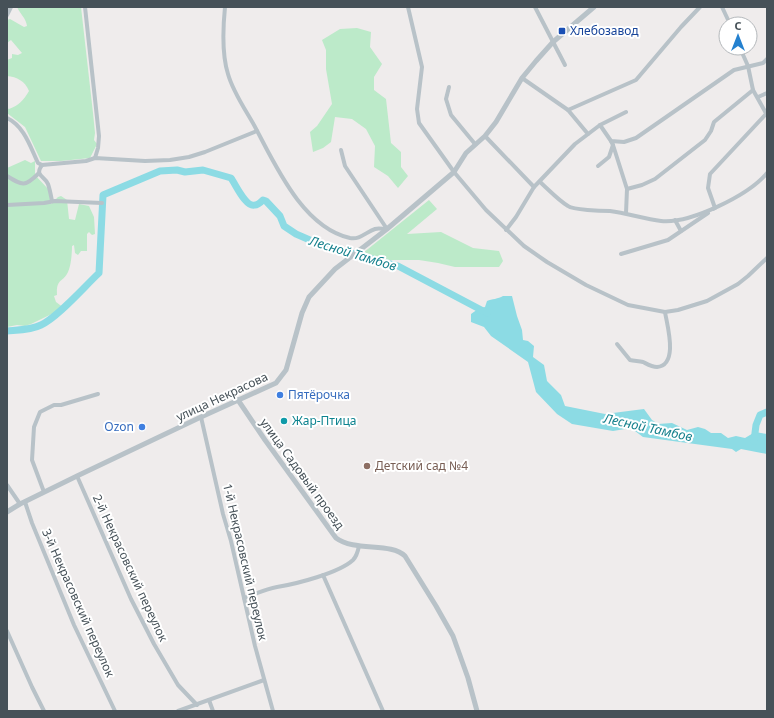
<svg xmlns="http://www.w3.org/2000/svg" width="774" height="718" viewBox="0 0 774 718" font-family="'Noto Sans',sans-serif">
  <rect width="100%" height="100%" fill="#efecec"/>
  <g fill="#bceac9">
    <path d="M17 7H81L93 113 95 133 94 140 97 144 90 158 61 161H41L25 127 7 113V108L9 109C19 105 23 101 29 91 25 81 17 77 7 76V60L12 58V54L18 55 22 53 11 40 7 43V20L10 19 24 27 27 26C26 18 20 14 17 7Z"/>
    <polygon points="357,28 371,32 370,47 382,64 374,77 374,90 386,99 391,143 401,152 401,167 408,176 398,188 388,176 374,167 375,146 366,129 352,119 335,117 331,142 323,148 313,152 310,132 317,126 332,104 326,69 326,50 322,40 340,29"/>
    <path d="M25 160 31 163 35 161V175L49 190 51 204 58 197 61 196 67 200 69 219 75 220 79 204 89 206 94 217 95 234 92 235 89 232 87 234V251H81L78 255 75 253 74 245 72 246C72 253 71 266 68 272 63 283 56 278 57 295L54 296 56 302 64 308 31 324 25 326 17 325 7 327V168Z"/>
    <polygon points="429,200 437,209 407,234 441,232 473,248 499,251 503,261 499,267 455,267 438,263 419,260 388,260 363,253"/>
  </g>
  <path fill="#8cdbe4" d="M503 296H512L517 316 522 330 523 340 528 341 534 346 533 357 544 365 547 381 561 395 565 406 605 414 644 409 652 420 658 424 672 423 687 430 698 427 705 429 711 433H721L728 438 736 436 745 438 755 432 767 434V454L741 449 736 452 732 449 643 437 631 428 613 431 572 424 557 414 536 392 528 362 491 336 484 327 471 322V314L478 309 485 307 487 301C492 299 498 299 503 296Z"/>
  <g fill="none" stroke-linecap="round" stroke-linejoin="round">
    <g stroke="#8cdbe4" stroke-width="7">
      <path d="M7 331C18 330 31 330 41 325 58 317 84 287 99 273L103 195 160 171 177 170 185 172 203 170 231 178C236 185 246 208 255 205 258 205 261 202 263 200L266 201 280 216 284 226 296 234 319 244 398 266 487 313"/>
      <polyline points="754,441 756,425 760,415 767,412"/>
    </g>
    <g stroke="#b8c2c8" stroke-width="4">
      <polyline points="85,7 99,136 98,148 95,158"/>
      <path d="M225 7C223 27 222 55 228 74 233 92 245 109 254 125 275 164 302 227 350 238 360 240 366 232 375 229 378 228 383 229 387 229"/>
      <polyline points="408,7 422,67 417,109 419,123 454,172 486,210 524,246 547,262 586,285 628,305 665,312 678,310 707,301 738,284 748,276 767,258"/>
      <polyline points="535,7 565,65"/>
      <polyline points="722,7 730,24"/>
      <polyline points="7,15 11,7"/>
      <polyline points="740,48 748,66 753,90 767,115"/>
      <polyline points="522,78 568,110 588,134"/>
      <polyline points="449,87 446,99 451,115 475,144"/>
      <polyline points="758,97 767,93"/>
      <polyline points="568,110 636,80 681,27 700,7"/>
      <path d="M7 118C24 126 30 146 38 163L42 165 86 161 95 158 145 161 170 160 189 157 205 152 257 131"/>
      <polyline points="600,125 611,141 624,142 636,138 734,70 763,63 767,59"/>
      <polyline points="485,136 534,187"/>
      <polyline points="611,141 613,145 627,189 626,213"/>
      <polyline points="341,150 345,166 387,229"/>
      <path d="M42 165C34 176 45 176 48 184 50 190 51 196 52 201"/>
      <polyline points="598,166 609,157 613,145"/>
      <path d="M7 176C23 186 25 187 39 173"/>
      <path d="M540 182C549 190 558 200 568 206 573 210 601 211 610 211 627 213 644 219 661 221 690 224 749 195 767 173"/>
      <polyline points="627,189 642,185 655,179 705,140 711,131 714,122 753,90"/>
      <polyline points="7,205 44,203 55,201 102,203"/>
      <polyline points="713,209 715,208 708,188 710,174 766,114"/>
      <polyline points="675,220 681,231"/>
      <polyline points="506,230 516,217 534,187 575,144 600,125 626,112"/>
      <polyline points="621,254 668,240 708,213"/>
      <path d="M617 344 630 360C634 361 639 361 643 362 647 364 652 367 657 367 679 365 667 325 665 312"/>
      <polyline points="201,417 223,514 231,541 255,646 273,711"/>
      <polyline points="77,476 131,599 154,644 178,685 197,705"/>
      <polyline points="7,485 20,504"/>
      <polyline points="44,492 32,460 34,427 40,412 54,405 61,405 98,394"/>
      <polyline points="25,502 32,523 74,625 115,711"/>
      <polyline points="323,575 383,711"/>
      <path d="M244 598C255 594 266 589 277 587 296 584 339 573 353 560 357 556 358 551 359 546"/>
      <polyline points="7,631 32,687 44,711"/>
      <polyline points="209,700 213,711"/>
      <polyline points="178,711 264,680"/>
    </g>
    <g stroke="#b8c2c8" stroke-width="5">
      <path d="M238 400 265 440 336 538C355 552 391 542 405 556L436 606 453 636 468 678 477 711"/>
      <polyline points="7,512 20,504 77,476 201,417 276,383 286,370 302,313 309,297 335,269 387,229 454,172 466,153 485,136 496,122 522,78 536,61 553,42 594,7"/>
    </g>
  </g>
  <rect fill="#1a4fb4" stroke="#fff" stroke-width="1.5" x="558" y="27" width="8" height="8" rx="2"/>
  <g fill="#3f7fe0" stroke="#fff" stroke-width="1.5">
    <circle cx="280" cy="395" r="4"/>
    <circle cx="142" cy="427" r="4"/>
  </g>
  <circle fill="#0f9aa8" stroke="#fff" stroke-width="1.5" cx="284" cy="421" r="4"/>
  <circle fill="#8d6e63" stroke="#fff" stroke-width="1.5" cx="367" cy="466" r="4"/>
  <g text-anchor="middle" stroke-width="4" stroke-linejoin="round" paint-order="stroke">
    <g font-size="12" fill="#164399" stroke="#fff" text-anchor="start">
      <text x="570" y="35">Хлебозавод</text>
    </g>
    <g font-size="12" fill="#366cbe" stroke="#fff" text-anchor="start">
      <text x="288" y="399">Пятёрочка</text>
      <text x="134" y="431" text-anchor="end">Ozon</text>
    </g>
    <g font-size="12" fill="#465158" stroke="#fff">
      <text transform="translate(222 397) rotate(-25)" y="4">улица Некрасова</text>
      <text transform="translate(302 474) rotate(54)" y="4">улица Садовый проезд</text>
      <text transform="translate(245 562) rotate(77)" y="4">1-й Некрасовский переулок</text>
      <text transform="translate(130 568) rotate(65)" y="4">2-й Некрасовский переулок</text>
      <text transform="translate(78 603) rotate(66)" y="4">3-й Некрасовский переулок</text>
    </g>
    <g font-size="12" fill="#0d838f" stroke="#fff" text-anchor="start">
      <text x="292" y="425">Жар-Птица</text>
    </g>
    <g font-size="12" fill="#785e54" stroke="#fff" text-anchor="start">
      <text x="375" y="470">Детский сад №4</text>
    </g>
    <g font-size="13" font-style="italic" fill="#16818d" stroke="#fff">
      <text transform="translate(353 253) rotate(17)" y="5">Лесной Тамбов</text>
      <text transform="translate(648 427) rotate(12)" y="5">Лесной Тамбов</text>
    </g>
  </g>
  <rect width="774" height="718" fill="none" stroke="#465158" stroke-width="16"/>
  <g transform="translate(738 36)"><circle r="19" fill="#ffffff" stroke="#b5b9bc"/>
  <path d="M0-3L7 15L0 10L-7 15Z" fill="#2581cf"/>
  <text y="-6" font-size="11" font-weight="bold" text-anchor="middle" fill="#465158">С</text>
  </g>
</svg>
